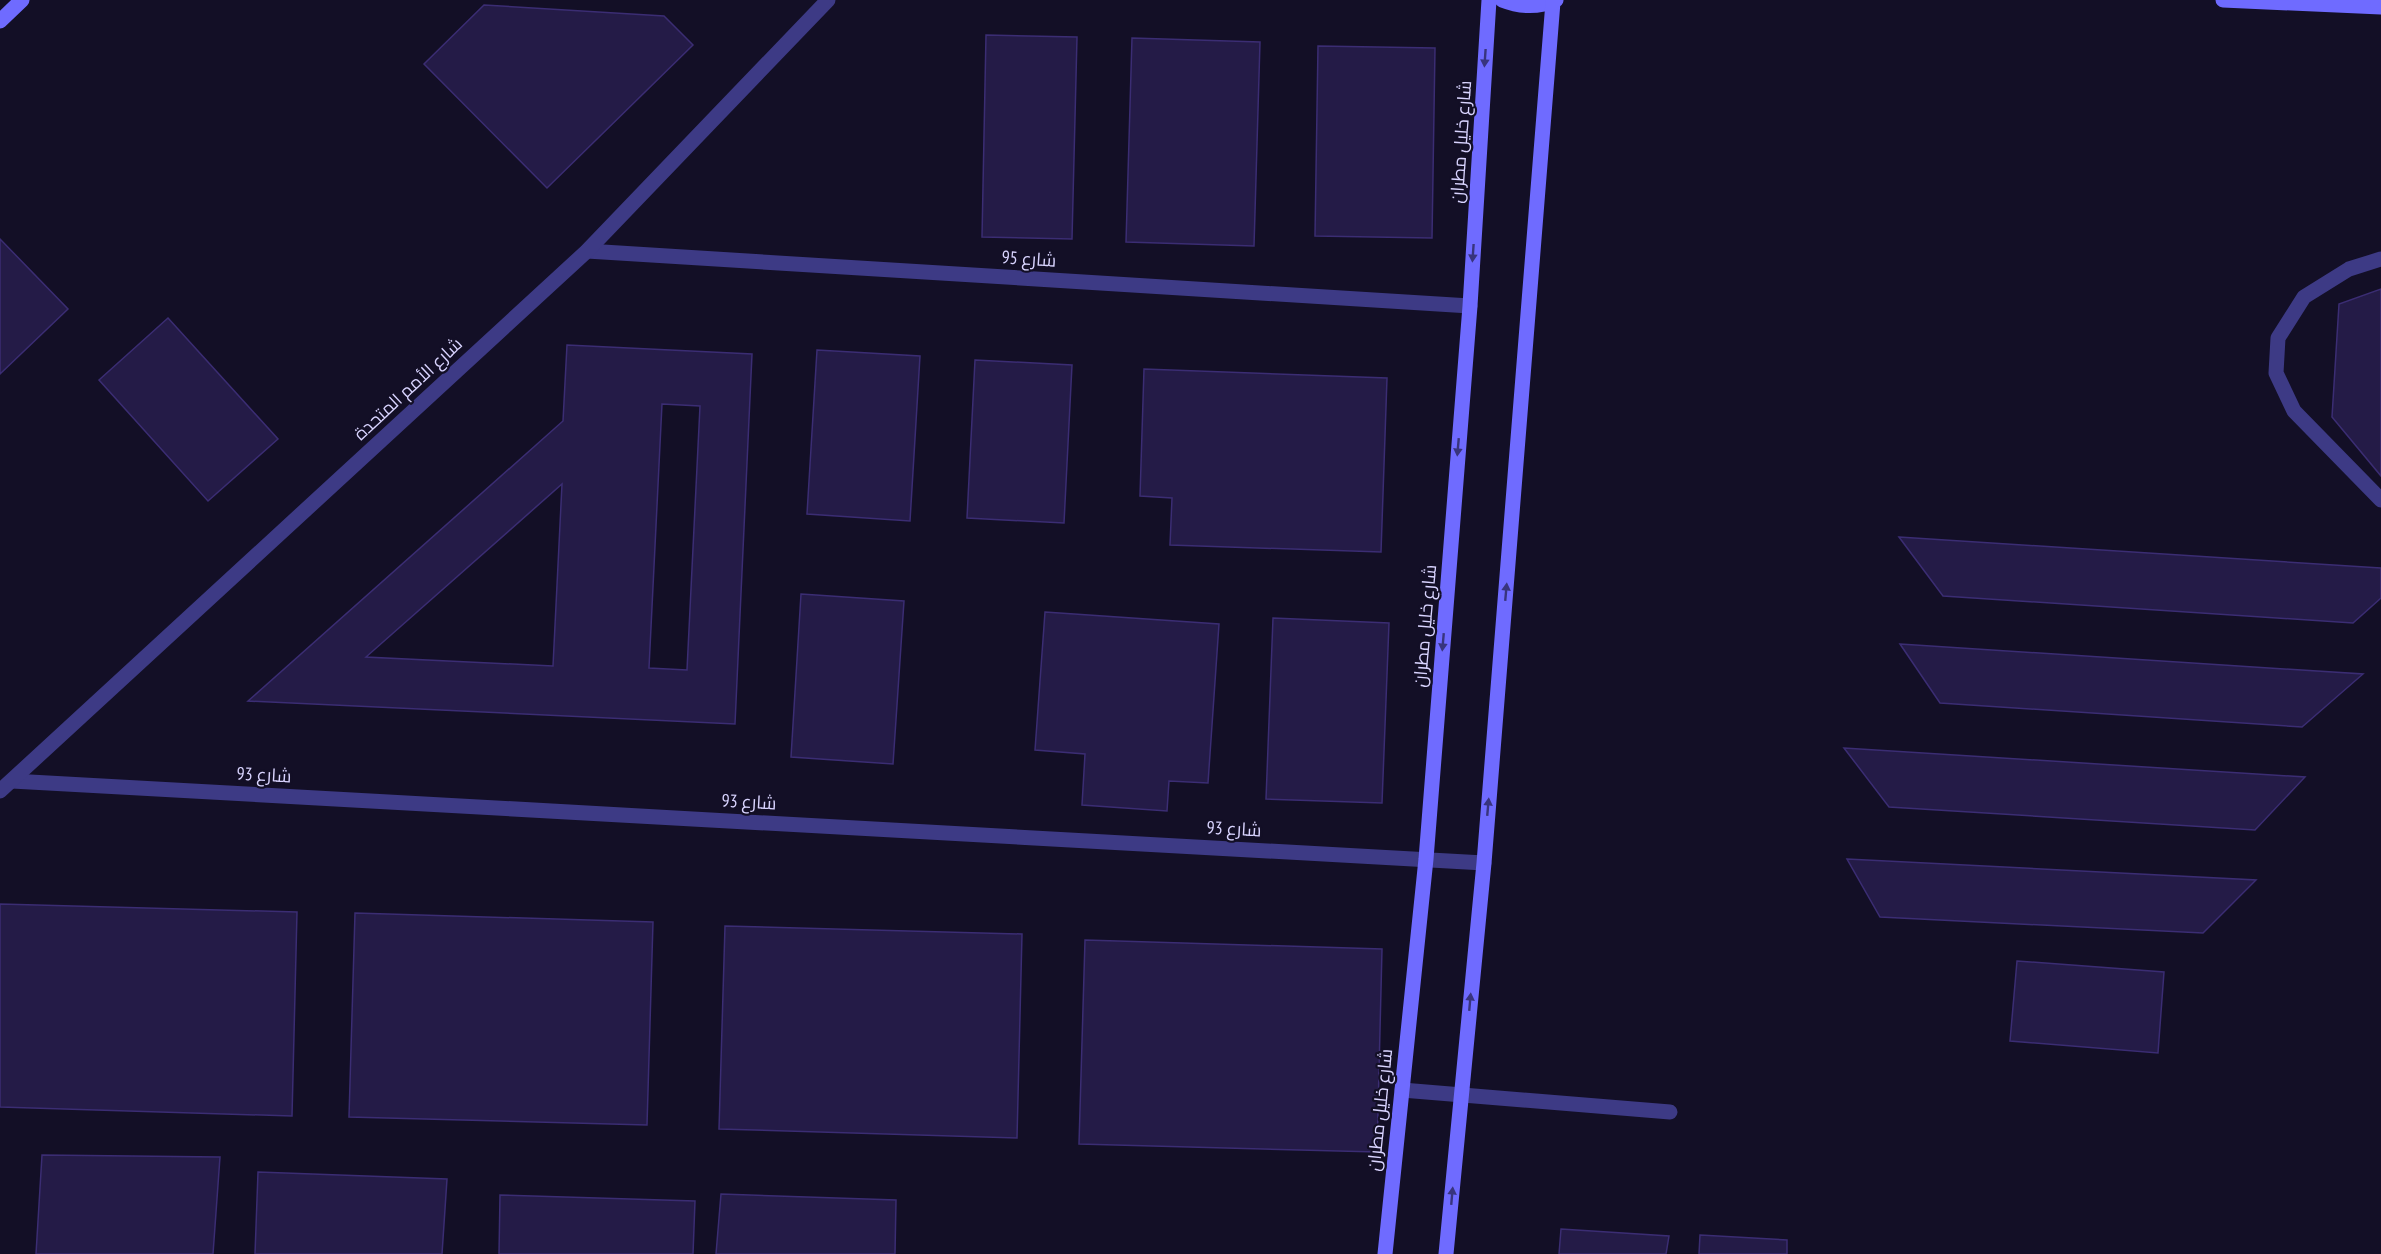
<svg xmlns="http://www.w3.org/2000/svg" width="2381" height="1254" viewBox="0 0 2381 1254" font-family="'PT Sans Narrow',Cairo,sans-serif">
  <rect width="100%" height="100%" fill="#130f26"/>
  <g fill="#241b47" stroke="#3b2d73" stroke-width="1.5" fill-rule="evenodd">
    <polygon points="484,5 664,16 693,45 547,188 424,64"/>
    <polygon points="986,35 1077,37 1072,239 982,237"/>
    <polygon points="1132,38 1260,42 1254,246 1126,242"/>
    <polygon points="1318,46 1435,48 1432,238 1315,236"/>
    <polygon points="0,239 68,309 0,374"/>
    <polygon points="2381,289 2381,476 2332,417 2339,304"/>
    <polygon points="168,318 278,439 208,501 99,380"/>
    <path d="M567 345 752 354 735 724 248 701 563 421ZM662 404 700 406 687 670 649 668ZM562 484 553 666 366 657Z"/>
    <polygon points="817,350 920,356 910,521 807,514"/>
    <polygon points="975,360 1072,365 1064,523 967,518"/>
    <polygon points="1144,369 1387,378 1381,552 1170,545 1172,498 1140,496"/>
    <polygon points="1899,537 2381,568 2381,598 2353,623 1943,596"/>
    <polygon points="801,594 904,601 893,764 791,757"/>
    <polygon points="1045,612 1219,624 1208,783 1169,781 1167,811 1082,805 1085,754 1035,750"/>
    <polygon points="1273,618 1389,623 1382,803 1266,799"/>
    <polygon points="1900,644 2363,674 2302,727 1940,703"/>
    <polygon points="1844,748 2305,777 2255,830 1889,807"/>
    <polygon points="1847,859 2256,880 2203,933 1880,917"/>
    <polygon points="0,904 297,912 292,1116 0,1107"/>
    <polygon points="355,913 653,922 647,1125 349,1117"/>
    <polygon points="725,926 1022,934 1017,1138 719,1129"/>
    <polygon points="1085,940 1382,949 1377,1152 1079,1144"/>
    <polygon points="2017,961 2164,972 2158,1053 2010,1041"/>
    <polygon points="42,1155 220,1157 213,1254 36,1254"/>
    <polygon points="258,1172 447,1179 442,1254 255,1254"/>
    <polygon points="721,1194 896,1200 895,1254 716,1254"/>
    <polygon points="500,1195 695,1201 693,1254 499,1254"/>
    <polygon points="1561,1229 1669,1236 1666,1254 1559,1254"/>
    <polygon points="1700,1235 1787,1240 1787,1254 1699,1254"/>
  </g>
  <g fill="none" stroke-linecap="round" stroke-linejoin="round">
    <g stroke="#3d3a85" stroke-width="15">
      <polyline points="2381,259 2349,269 2304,297 2278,338 2276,373 2294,411 2381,500"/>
      <polyline points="1402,1090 1670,1112"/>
    </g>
    <g stroke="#3d3a85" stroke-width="15">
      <polyline points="587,251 1470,306"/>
      <polyline points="12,781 1484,863"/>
      <polyline points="0,791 587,251 828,0"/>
    </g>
    <g stroke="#6f6bff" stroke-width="15">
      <path d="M1502 0C1520 7 1538 8 1556 0"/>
      <polyline points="2223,0 2381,7"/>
      <polyline points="0,21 22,0"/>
      <polyline points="1385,1254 1426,859 1470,306 1489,0"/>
      <polyline points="1446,1254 1484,863 1553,2"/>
    </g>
  </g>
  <defs><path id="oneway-solid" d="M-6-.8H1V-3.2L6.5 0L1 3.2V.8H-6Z" transform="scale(1.5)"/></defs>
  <g fill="#38347d">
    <use href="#oneway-solid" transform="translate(1485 58) rotate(94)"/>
    <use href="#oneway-solid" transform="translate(1473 253) rotate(94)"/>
    <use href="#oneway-solid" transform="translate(1458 447) rotate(95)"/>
    <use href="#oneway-solid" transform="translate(1506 592) rotate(-85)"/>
    <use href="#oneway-solid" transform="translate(1443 642) rotate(95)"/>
    <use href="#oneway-solid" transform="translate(1488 807) rotate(-85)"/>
    <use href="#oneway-solid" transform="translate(1470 1002) rotate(-85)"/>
    <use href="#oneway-solid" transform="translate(1452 1196) rotate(-85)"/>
  </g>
  <g text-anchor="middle" stroke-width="4.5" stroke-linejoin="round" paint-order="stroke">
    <g font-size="18" fill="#d9d4ff" stroke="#130f26">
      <text transform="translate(1461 142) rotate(-86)" y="6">شارع خليل مطران</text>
      <text transform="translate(1029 259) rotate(4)" y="6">شارع 95</text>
      <text transform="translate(408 389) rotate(-43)" y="6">شارع الأمم المتحدة</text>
      <text transform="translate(1425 626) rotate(-85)" y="6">شارع خليل مطران</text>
      <text transform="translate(264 775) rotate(3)" y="6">شارع 93</text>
      <text transform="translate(749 802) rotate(3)" y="6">شارع 93</text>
      <text transform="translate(1234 829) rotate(3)" y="6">شارع 93</text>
      <text transform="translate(1380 1110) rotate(-84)" y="6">شارع خليل مطران</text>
    </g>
  </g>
</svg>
